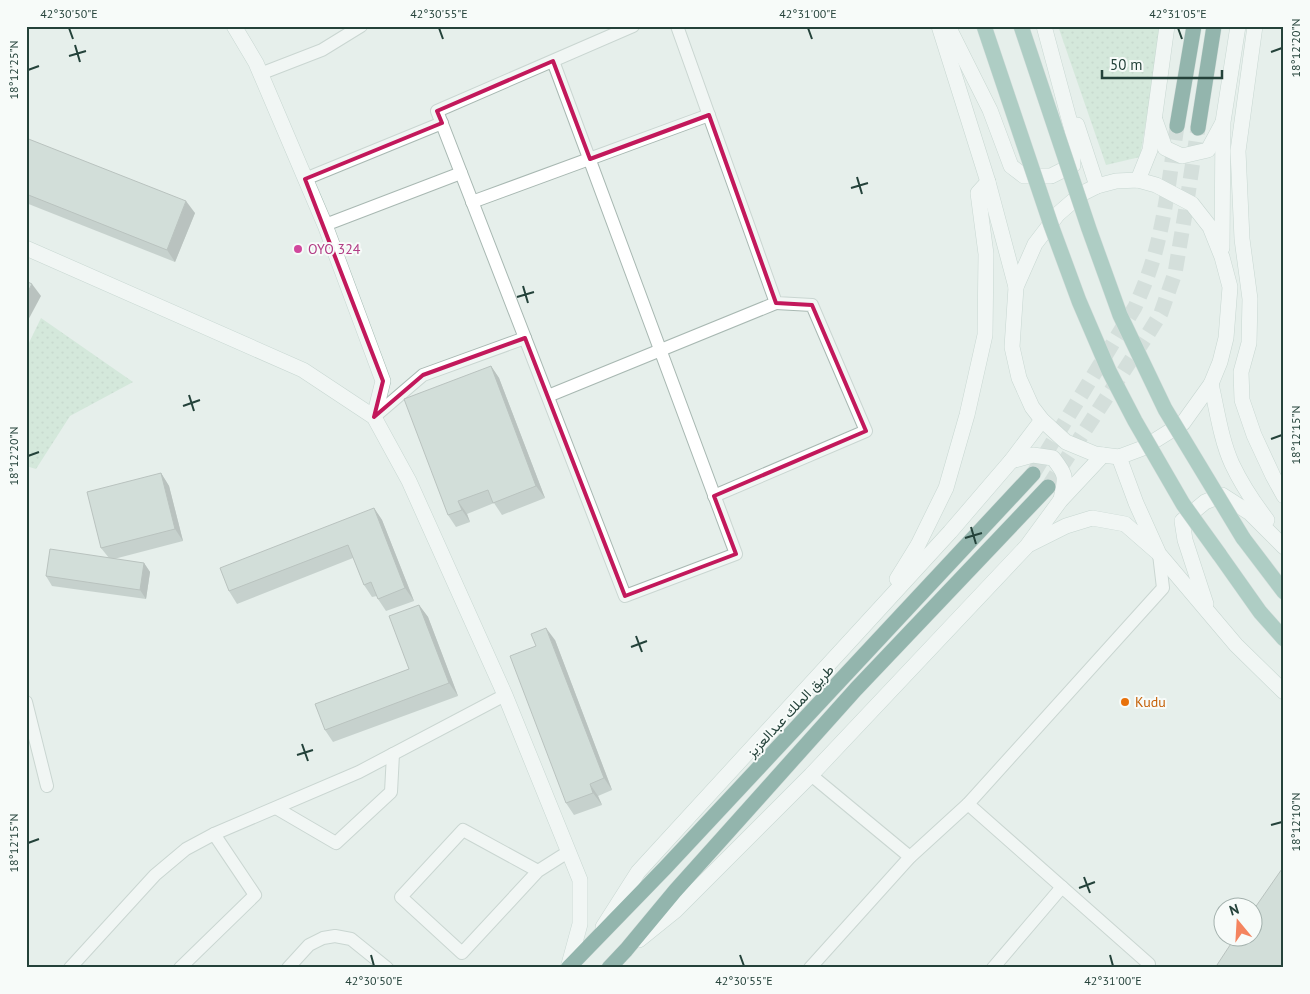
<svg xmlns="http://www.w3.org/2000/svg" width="1310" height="994" viewBox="0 0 1310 994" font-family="'PT Sans',Vazirmatn,sans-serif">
  <defs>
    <pattern id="grass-dots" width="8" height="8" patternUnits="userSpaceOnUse" patternTransform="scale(1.25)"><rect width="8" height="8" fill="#bfe0c8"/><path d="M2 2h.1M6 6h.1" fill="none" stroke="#a4c1ad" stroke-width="1.8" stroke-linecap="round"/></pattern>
  </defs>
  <rect width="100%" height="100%" fill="#e6efeb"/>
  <g fill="url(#grass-dots)">
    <polygon points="1058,26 1162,26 1140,157 1106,165"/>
    <polygon points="41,318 133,382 70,416 36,469 26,466 26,349"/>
  </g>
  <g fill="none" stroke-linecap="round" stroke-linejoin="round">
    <g stroke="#bfccc8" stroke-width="15" stroke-dasharray="15 8" stroke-linecap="butt">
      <path d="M1033 474 1135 307C1144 287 1152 266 1157 245 1167 206 1171 165 1177 126"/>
      <polyline points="1048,487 1148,334 1161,313 1175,273 1185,214 1198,128"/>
    </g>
    <g stroke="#a8b8b2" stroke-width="14">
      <g id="street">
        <polyline points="677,26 776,303 812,305 866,431 714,496"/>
        <polyline points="553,61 736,554 625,596 437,111 633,26"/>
        <polyline points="260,74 322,50 361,26"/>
        <polyline points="305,179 442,123"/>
        <polyline points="472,202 709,115"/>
        <polyline points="325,225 461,173"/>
        <polyline points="548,396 776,303"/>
        <polyline points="374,417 423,375 525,338"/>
        <polyline points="26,702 47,786"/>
        <polyline points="811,775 910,857"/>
        <polyline points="968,804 1149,964 1146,968"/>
        <polyline points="276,808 336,843 391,792 393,754"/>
        <polyline points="538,871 462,953 401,897 463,830 538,871 568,852"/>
        <polyline points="70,968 155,875 186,849 214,834 359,772 505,695"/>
        <polyline points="180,968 255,895 214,834"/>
        <polyline points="288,968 309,945 323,938 335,936 351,939 387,968"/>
        <polyline points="810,968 910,857 968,804 1163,588 1159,554"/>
        <polyline points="993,968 1062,887"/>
      </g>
    </g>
    <g stroke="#a4bbb3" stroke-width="16">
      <g id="secondary">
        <polyline points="234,26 256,63 325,225 383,381 374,417"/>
        <polyline points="939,26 988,182 1016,287"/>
        <polyline points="948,26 990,110 1011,166 1024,176 1051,176 1073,165 1072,130 1044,26"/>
        <polyline points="1255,26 1238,151 1242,239 1250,299 1249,343 1241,372 1242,400 1254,435 1273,476 1284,496"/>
        <polyline points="1155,120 1165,148 1182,156 1208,150 1222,124"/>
        <polyline points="1077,125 1097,186"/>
        <polygon points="1138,180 1156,185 1192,204 1210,227 1222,257 1230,287 1226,338 1220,362 1211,384 1183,423 1143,448 1119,457 1095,454 1066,442 1042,420 1032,407 1019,378 1012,347 1016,287 1035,244 1058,214 1081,194 1097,186 1116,181"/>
        <polyline points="1138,180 1150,150 1167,26"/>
        <polyline points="26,248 303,370 374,417 409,481 505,695 580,880 580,924 568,968"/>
        <polyline points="1222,248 1223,122 1238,26"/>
        <path d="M1211 384C1217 410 1221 440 1232 464 1241 483 1254 503 1267 520"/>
        <polyline points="1119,457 1136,503 1159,554 1236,645 1284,692"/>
        <path d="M1011 461 1033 455 1053 458C1067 476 1066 476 1061 499"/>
        <polyline points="1030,544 1066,526 1092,518 1125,524 1156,551"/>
        <polyline points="897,579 918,545 946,488 967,415 985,335 986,254 978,193 988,182"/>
        <polyline points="1206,604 1185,540 1182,521 1205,502 1222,495 1250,513 1284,547"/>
        <polyline points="603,927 638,872 950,532 1011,461 1042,420"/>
        <polyline points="639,940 675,911 811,775 1027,546 1060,501 1103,455"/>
      </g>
    </g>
    <g stroke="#c2cac8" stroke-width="16">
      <g id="primary">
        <polyline points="1243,538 1284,592"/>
        <polyline points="1219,554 1260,612 1284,639"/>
      </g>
    </g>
    <g stroke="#c2cac8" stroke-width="16">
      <g id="highway">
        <polyline points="1177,126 1194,26"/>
        <polyline points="1198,128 1214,26"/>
        <polyline points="568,968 665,868 1033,474"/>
        <polyline points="609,968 626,950 675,891 856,689 1048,487"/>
      </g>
    </g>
    <use href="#street" stroke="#fff" stroke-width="12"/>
    <use href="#secondary" stroke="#fff" stroke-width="15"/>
    <use href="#primary" stroke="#6aa596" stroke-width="15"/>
    <use href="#highway" stroke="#2f6f62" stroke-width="15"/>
    <g stroke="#c2cac8" stroke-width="16" stroke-linecap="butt">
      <g id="primary-bridge">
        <polyline points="984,26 1051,225 1079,301 1109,371 1135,421 1183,504 1219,554"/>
        <polyline points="1021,26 1089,229 1120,315 1165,409 1243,538"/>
      </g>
    </g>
    <use href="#primary-bridge" stroke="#6aa596" stroke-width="15"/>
  </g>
  <g fill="#a1aea9">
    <polygon points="26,138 195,213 175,262 26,203"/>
    <polygon points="491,366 499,378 545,498 502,515 494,503 467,514 470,522 456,527 448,515"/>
    <polygon points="161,473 169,486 183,541 114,559 144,563 150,572 146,599 52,586 46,576 109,558 101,548"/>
    <polygon points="374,508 382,520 414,601 386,611 378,599 377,596 372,597 364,585 353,558 237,604 229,591"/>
    <polygon points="419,605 428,617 458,696 333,742 325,730 409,669"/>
    <polygon points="555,640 612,790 598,796 602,805 574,815 566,803"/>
  </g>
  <g fill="#838d89">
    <polygon points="186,201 195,213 175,262 167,250"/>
    <polygon points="32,284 41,296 26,324 26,295"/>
    <polygon points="491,366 499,378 545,498 536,486"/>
    <polygon points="161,473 169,486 183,541 175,529"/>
    <polygon points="458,501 467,514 470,522 462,510"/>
    <polygon points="374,508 382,520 414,601 405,588"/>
    <polygon points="144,563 150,572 146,599 140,590"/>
    <polygon points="419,605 428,617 458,696 449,683"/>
    <polygon points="546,628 555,640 612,790 604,778"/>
    <polygon points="590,784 598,796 602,805 593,793"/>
  </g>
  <g fill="#bbcac4" stroke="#838d89">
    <polygon points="26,138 186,201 167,250 26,194"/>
    <polygon points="26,281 32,284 26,295"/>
    <polygon points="491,366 536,486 493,503 488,490 458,501 462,510 448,515 404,399"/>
    <polygon points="161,473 175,529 101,548 87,492"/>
    <polygon points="374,508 405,588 378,599 371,582 364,585 348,545 229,591 220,568"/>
    <polygon points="50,549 144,563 140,590 46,576"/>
    <polygon points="419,605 449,683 325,730 315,704 409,669 389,616"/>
    <polygon points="546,628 604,778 590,784 593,793 566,803 510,656 536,646 531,634"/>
    <polygon points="1284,866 1284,968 1215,968 1236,936 1252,936 1252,912"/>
  </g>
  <path d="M0 0H1310V994H0ZM553 61 590 159 709 115 776 303 812 305 866 431 714 496 736 554 625 596 525 338 423 375 374 417 383 381 305 179 442 123 437 111Z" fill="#e6efeb" fill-opacity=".55" fill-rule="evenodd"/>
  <path fill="none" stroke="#c2185b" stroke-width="4" stroke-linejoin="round" d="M553 61 590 159 709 115 776 303 812 305 866 431 714 496 736 554 625 596 525 338 423 375 374 417 383 381 305 179 442 123 437 111Z"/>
  <path fill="none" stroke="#24423a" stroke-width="2" d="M69 28 73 39M439 28 443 39M808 28 812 39M1178 28 1182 39M75 45 80 62M1271 52 1282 48M69 56 86 51M28 70 39 66M857 177 862 194M851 188 868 183M523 286 528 303M517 297 534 292M189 395 194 411M183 406 200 400M1271 439 1282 435M28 456 39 452M971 527 976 544M965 538 982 533M636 636 642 652M631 647 647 641M302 744 308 761M297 755 313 750M1271 825 1282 822M28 843 39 839M1084 877 1090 893M1079 888 1095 882M371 955 374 966M740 955 744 966M1110 955 1113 966"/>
  <circle fill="#d1479c" stroke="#f7fbf9" stroke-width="2" cx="298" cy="249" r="5"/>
  <circle fill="#e8710a" stroke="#f7fbf9" stroke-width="2" cx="1125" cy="702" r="5"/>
  <g text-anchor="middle" stroke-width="4" stroke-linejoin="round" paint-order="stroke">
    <g font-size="14" fill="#b23c85" stroke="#f7fbf9" text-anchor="start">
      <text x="308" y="254">OYO 324</text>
    </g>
    <g font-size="14" fill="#c56008" stroke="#f7fbf9" text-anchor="start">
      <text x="1135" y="707">Kudu</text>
    </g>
    <g font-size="14" fill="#24423a" stroke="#f7fbf9">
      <text transform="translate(790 711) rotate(-47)" y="5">طريق الملك عبدالعزيز</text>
    </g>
  </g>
  <rect width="1310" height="994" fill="none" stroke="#f7fbf9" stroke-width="55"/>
  <g transform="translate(1238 922) rotate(342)"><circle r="24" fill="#f7fbf9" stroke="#a3b1ad"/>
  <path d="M0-4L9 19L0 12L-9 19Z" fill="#f4845f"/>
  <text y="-8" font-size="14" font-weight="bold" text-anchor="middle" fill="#24423a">N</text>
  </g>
  <path d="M1102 70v8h120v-8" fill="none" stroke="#24423a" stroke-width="2.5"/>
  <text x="1110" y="70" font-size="15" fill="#24423a" stroke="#f7fbf9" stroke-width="4" paint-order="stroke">50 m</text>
  <rect x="28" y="28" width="1254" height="938" fill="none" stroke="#24423a" stroke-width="2"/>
  <g font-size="12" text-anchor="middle" fill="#24423a">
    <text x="69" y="18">42°30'50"E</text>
    <text x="439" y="18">42°30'55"E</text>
    <text x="808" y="18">42°31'00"E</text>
    <text x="1178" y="18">42°31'05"E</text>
    <text transform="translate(1296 48) rotate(-90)" y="4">18°12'20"N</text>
    <text transform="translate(14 70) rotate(-90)" y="4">18°12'25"N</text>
    <text transform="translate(1296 435) rotate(-90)" y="4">18°12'15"N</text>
    <text transform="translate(14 456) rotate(-90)" y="4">18°12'20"N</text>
    <text transform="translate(1296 822) rotate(-90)" y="4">18°12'10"N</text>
    <text transform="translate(14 843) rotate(-90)" y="4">18°12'15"N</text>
    <text x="374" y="985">42°30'50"E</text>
    <text x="744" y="985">42°30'55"E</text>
    <text x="1113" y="985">42°31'00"E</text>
  </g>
</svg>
